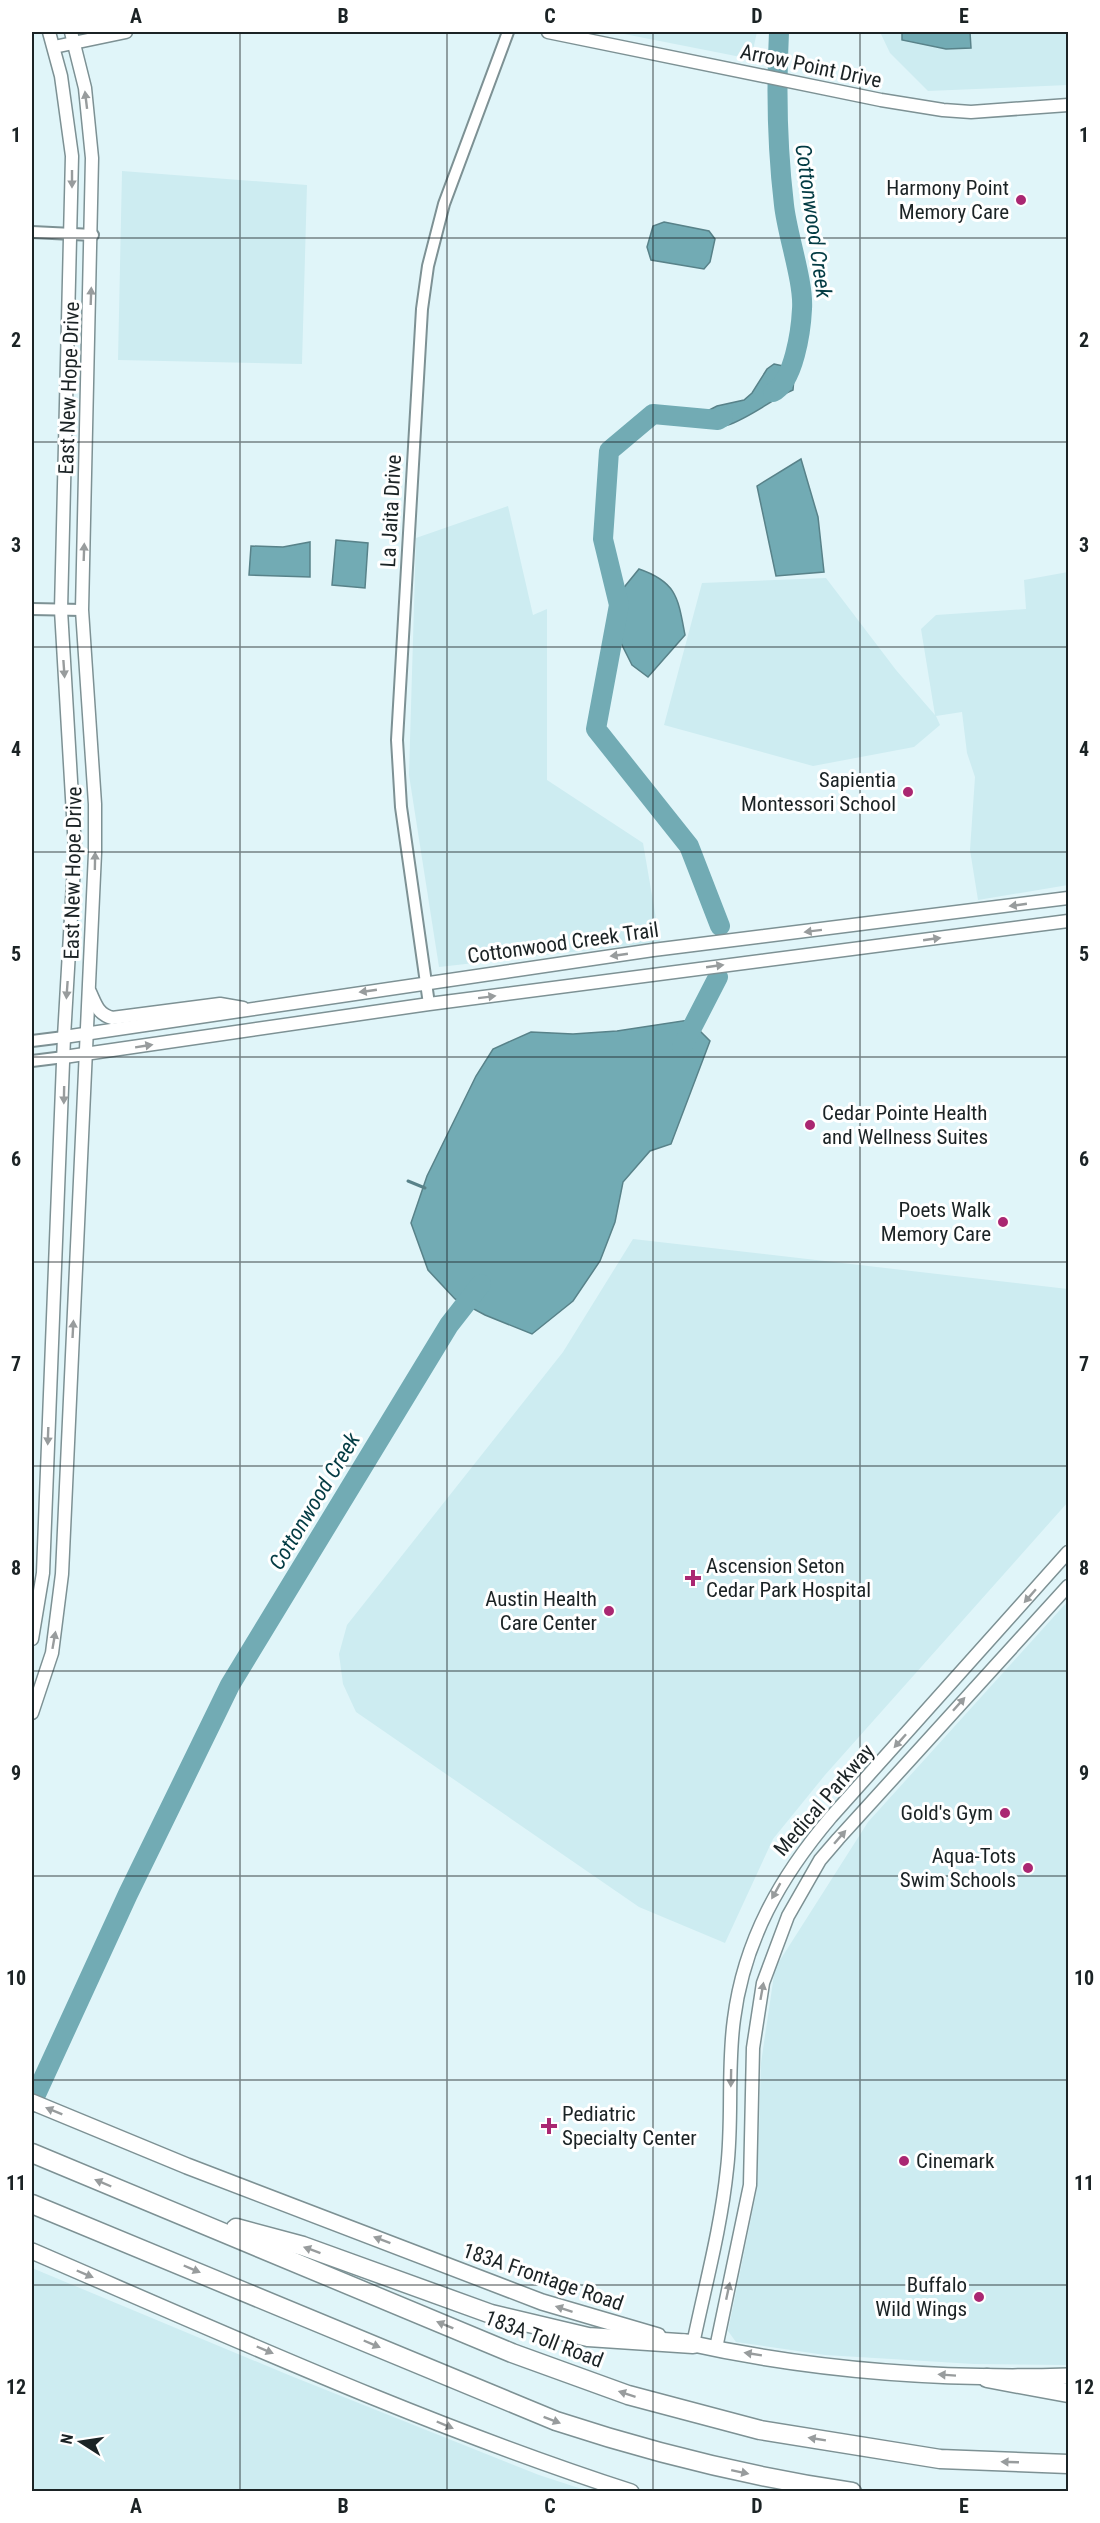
<svg xmlns="http://www.w3.org/2000/svg" width="1100" height="2523" viewBox="0 0 1100 2523" font-family="'Roboto Condensed',sans-serif">
  <rect width="100%" height="100%" fill="#e0f5f9"/>
  <g fill="#cdecf1">
    <polygon points="614,32 757,32 751,59"/>
    <polygon points="880,32 1068,32 1068,85 928,91 890,53"/>
    <polygon points="122,171 307,185 302,364 118,360"/>
    <polygon points="508,506 533,615 547,609 547,780 643,843 660,942 439,967 409,775 416,538"/>
    <polygon points="1068,572 1068,885 978,900 970,850 975,777 967,753 962,712 936,716 940,725 914,747 813,766 664,725 702,583 826,578 896,670 935,715 921,629 936,615 1026,609 1024,580"/>
    <polygon points="633,1239 1068,1289 1068,1502 825,1775 773,1839 725,1943 639,1907 356,1712 343,1684 339,1654 347,1625 563,1352"/>
    <polygon points="1068,1601 1068,2365 974,2364 825,2355 736,2342 728,2331 757,2189 761,2063 775,1968 868,1822"/>
    <polygon points="32,2268 291,2376 539,2475 588,2491 32,2491"/>
  </g>
  <g fill="#72abb4" stroke="#588289" stroke-width="1.5">
    <polygon points="902,32 970,32 971,48 946,49 902,40"/>
    <polygon points="664,222 709,231 715,239 710,262 704,269 651,260 647,247 653,226"/>
    <path d="M774 364 783 366 794 378 793 390C765 401 720 446 690 420L717 406 744 400 752 393 767 369Z"/>
    <polygon points="801,459 818,517 824,572 776,576 757,486"/>
    <polygon points="336,540 368,543 365,588 332,585"/>
    <polygon points="310,542 310,577 249,575 251,546 283,547"/>
    <path d="M639 569C677 582 678 598 685 635L648 677 632 665 621 643 623 625 617 596Z"/>
    <polygon points="689,1020 710,1041 671,1144 650,1151 623,1182 615,1222 600,1261 573,1301 532,1334 485,1315 455,1299 428,1270 411,1223 427,1176 476,1076 493,1049 531,1032 573,1034 617,1031"/>
  </g>
  <g fill="none" stroke-linecap="round" stroke-linejoin="round">
    <polyline stroke="#588289" stroke-width="3" points="408,1181 425,1188"/>
    <g stroke="#72abb4" stroke-width="20">
      <path d="M773 392C794 382 801 330 802 309 804 282 787 234 784 205 777 146 776 91 779 32"/>
      <polyline points="720,926 689,846 596,729 619,605 603,539 609,451 653,414 718,420 723,417"/>
      <polyline points="682,1047 718,977"/>
      <polyline points="32,2103 128,1894 230,1685 449,1325 481,1284"/>
    </g>
    <g stroke="#7d9194" stroke-width="14">
      <g id="minor">
        <polyline points="32,232 93,235"/>
        <polyline points="32,609 82,610"/>
        <polyline points="429,1004 401,807 397,740 422,309 428,266 444,204 508,32"/>
        <polyline points="32,1041 64,1037"/>
        <polyline points="32,1061 64,1057"/>
      </g>
    </g>
    <g stroke="#7d9194" stroke-width="15">
      <g id="tertiary">
        <polyline points="548,32 881,100 943,110 971,112 1068,105"/>
        <polyline points="54,47 126,32"/>
        <path d="M90 992C96 1005 98 1014 112 1018L220 1004 243 1008"/>
        <polyline points="64,1037 653,950 1068,898"/>
        <polyline points="64,1057 429,1004 1068,921"/>
        <polyline points="32,1639 43,1573 64,1037 75,849 61,610 72,156 61,76 49,32"/>
        <polyline points="32,1713 52,1653 62,1574 95,853 95,804 82,610 92,158 85,88 71,32"/>
        <path d="M693 2344C705 2286 721 2228 727 2169 733 2119 727 2069 734 2019 744 1940 781 1876 831 1817L1068 1552"/>
        <polyline points="716,2348 750,2185 753,2048 763,1983 788,1916 820,1860 838,1839 1068,1586"/>
      </g>
    </g>
    <g stroke="#7d9194" stroke-width="18">
      <g id="secondary">
        <polyline points="32,2102 187,2166 542,2302 658,2336"/>
        <path d="M32 2251C229 2336 427 2426 631 2492"/>
        <path d="M684 2342C809 2370 941 2380 1068 2376"/>
      </g>
    </g>
    <g stroke="#7d9194" stroke-width="21">
      <g id="motorway">
        <polyline points="32,2153 512,2353 628,2395 760,2430 940,2459 1068,2464"/>
        <path d="M32 2204 556 2421C653 2453 751 2477 852 2492"/>
        <polyline points="236,2228 303,2246 491,2314 588,2337 693,2344"/>
        <polyline points="987,2378 1068,2393"/>
      </g>
    </g>
    <use href="#minor" stroke="#fff" stroke-width="10"/>
    <use href="#tertiary" stroke="#fff" stroke-width="12"/>
    <use href="#secondary" stroke="#fff" stroke-width="15"/>
    <use href="#motorway" stroke="#fff" stroke-width="18"/>
  </g>
  <defs><path id="oneway-solid" d="M-6-.8H1V-3.2L6.5 0L1 3.2V.8H-6Z" transform="scale(1.5)"/></defs>
  <g fill="#989c9d">
    <use href="#oneway-solid" transform="translate(86 100) rotate(-97)"/>
    <use href="#oneway-solid" transform="translate(72 179) rotate(90)"/>
    <use href="#oneway-solid" transform="translate(91 296) rotate(-88)"/>
    <use href="#oneway-solid" transform="translate(84 552) rotate(-88)"/>
    <use href="#oneway-solid" transform="translate(64 669) rotate(86)"/>
    <use href="#oneway-solid" transform="translate(95 861) rotate(-89)"/>
    <use href="#oneway-solid" transform="translate(1018 905) rotate(172)"/>
    <use href="#oneway-solid" transform="translate(813 931) rotate(173)"/>
    <use href="#oneway-solid" transform="translate(932 939) rotate(-8)"/>
    <use href="#oneway-solid" transform="translate(619 955) rotate(172)"/>
    <use href="#oneway-solid" transform="translate(715 966) rotate(-8)"/>
    <use href="#oneway-solid" transform="translate(67 990) rotate(94)"/>
    <use href="#oneway-solid" transform="translate(368 991) rotate(172)"/>
    <use href="#oneway-solid" transform="translate(487 997) rotate(-7)"/>
    <use href="#oneway-solid" transform="translate(144 1046) rotate(-9)"/>
    <use href="#oneway-solid" transform="translate(64 1095) rotate(91)"/>
    <use href="#oneway-solid" transform="translate(73 1329) rotate(-87)"/>
    <use href="#oneway-solid" transform="translate(48 1436) rotate(92)"/>
    <use href="#oneway-solid" transform="translate(1030 1596) rotate(131)"/>
    <use href="#oneway-solid" transform="translate(54 1640) rotate(-80)"/>
    <use href="#oneway-solid" transform="translate(959 1704) rotate(-48)"/>
    <use href="#oneway-solid" transform="translate(900 1741) rotate(132)"/>
    <use href="#oneway-solid" transform="translate(840 1837) rotate(-49)"/>
    <use href="#oneway-solid" transform="translate(776 1891) rotate(119)"/>
    <use href="#oneway-solid" transform="translate(762 1991) rotate(-80)"/>
    <use href="#oneway-solid" transform="translate(731 2078) rotate(91)"/>
    <use href="#oneway-solid" transform="translate(54 2111) rotate(-158)"/>
    <use href="#oneway-solid" transform="translate(103 2183) rotate(-157)"/>
    <use href="#oneway-solid" transform="translate(382 2240) rotate(-159)"/>
    <use href="#oneway-solid" transform="translate(312 2250) rotate(-160)"/>
    <use href="#oneway-solid" transform="translate(192 2269) rotate(23)"/>
    <use href="#oneway-solid" transform="translate(85 2274) rotate(23)"/>
    <use href="#oneway-solid" transform="translate(728 2291) rotate(-78)"/>
    <use href="#oneway-solid" transform="translate(564 2309) rotate(-162)"/>
    <use href="#oneway-solid" transform="translate(445 2325) rotate(-158)"/>
    <use href="#oneway-solid" transform="translate(372 2344) rotate(23)"/>
    <use href="#oneway-solid" transform="translate(265 2350) rotate(23)"/>
    <use href="#oneway-solid" transform="translate(753 2354) rotate(-171)"/>
    <use href="#oneway-solid" transform="translate(947 2375) rotate(-176)"/>
    <use href="#oneway-solid" transform="translate(627 2394) rotate(-162)"/>
    <use href="#oneway-solid" transform="translate(552 2420) rotate(21)"/>
    <use href="#oneway-solid" transform="translate(445 2425) rotate(23)"/>
    <use href="#oneway-solid" transform="translate(817 2439) rotate(-171)"/>
    <use href="#oneway-solid" transform="translate(1010 2462) rotate(-178)"/>
    <use href="#oneway-solid" transform="translate(740 2472) rotate(12)"/>
  </g>
  <path fill="none" stroke="#1b2325" stroke-width="1.5" stroke-opacity="0.55" d="M240 32V2492M447 32V2492M653 32V2492M860 32V2492M32 238H1068M32 442H1068M32 647H1068M32 852H1068M32 1057H1068M32 1262H1068M32 1466H1068M32 1671H1068M32 1876H1068M32 2080H1068M32 2285H1068"/>
  <g fill="#aa2772" stroke="#fff" stroke-width="2">
    <circle cx="1021" cy="200" r="6"/>
    <circle cx="908" cy="792" r="6"/>
    <circle cx="810" cy="1125" r="6"/>
    <circle cx="1003" cy="1222" r="6"/>
    <path d="M690 1569h6v6h6v6h-6v6h-6v-6h-6v-6h6z"/>
    <circle cx="609" cy="1611" r="6"/>
    <circle cx="1005" cy="1813" r="6"/>
    <circle cx="1028" cy="1868" r="6"/>
    <path d="M546 2117h6v6h6v6h-6v6h-6v-6h-6v-6h6z"/>
    <circle cx="904" cy="2161" r="6"/>
    <circle cx="979" cy="2297" r="6"/>
  </g>
  <g text-anchor="middle" stroke-width="6" stroke-linejoin="round" paint-order="stroke">
    <g font-size="21" fill="#1b2325" stroke="#fff">
      <text transform="translate(811 66) rotate(12)" y="7">Arrow Point Drive</text>
      <text transform="translate(69 388) rotate(-88)" y="7">East New Hope Drive</text>
      <text transform="translate(391 511) rotate(-87)" y="7">La Jaita Drive</text>
      <text transform="translate(73 873) rotate(-89)" y="7">East New Hope Drive</text>
      <text transform="translate(563 943) rotate(-8)" y="7">Cottonwood Creek Trail</text>
      <text transform="translate(824 1800) rotate(-49)" y="7">Medical Parkway</text>
      <text transform="translate(543 2277) rotate(19)" y="7">183A Frontage Road</text>
      <text transform="translate(544 2339) rotate(21)" y="7">183A Toll Road</text>
    </g>
    <g font-size="21" fill="#1b2325" stroke="#fff" text-anchor="end">
      <text x="1009" y="195">Harmony Point<tspan x="1009" dy="24">Memory Care</tspan></text>
      <text x="896" y="787">Sapientia<tspan x="896" dy="24">Montessori School</tspan></text>
      <text x="822" y="1120" text-anchor="start">Cedar Pointe Health<tspan x="822" dy="24">and Wellness Suites</tspan></text>
      <text x="991" y="1217">Poets Walk<tspan x="991" dy="24">Memory Care</tspan></text>
      <text x="706" y="1573" text-anchor="start">Ascension Seton<tspan x="706" dy="24">Cedar Park Hospital</tspan></text>
      <text x="597" y="1606">Austin Health<tspan x="597" dy="24">Care Center</tspan></text>
      <text x="993" y="1820">Gold's Gym</text>
      <text x="1016" y="1863">Aqua-Tots<tspan x="1016" dy="24">Swim Schools</tspan></text>
      <text x="562" y="2121" text-anchor="start">Pediatric<tspan x="562" dy="24">Specialty Center</tspan></text>
      <text x="916" y="2168" text-anchor="start">Cinemark</text>
      <text x="967" y="2292">Buffalo<tspan x="967" dy="24">Wild Wings</tspan></text>
    </g>
    <g font-size="22" font-style="italic" fill="#033b43" stroke="#fff">
      <text transform="translate(814 221) rotate(82)" y="8">Cottonwood Creek</text>
      <text transform="translate(314 1501) rotate(-59)" y="8">Cottonwood Creek</text>
    </g>
  </g>
  <rect width="1100" height="2523" fill="none" stroke="#ffffff" stroke-width="66"/>
  <g transform="translate(81 2442) rotate(282)" stroke="#ffffff" stroke-width="4.5" paint-order="stroke">
  <path d="M0-4.5L10 22L0 15L-10 22Z" fill="#1b2325"/>
  <text y="-9" font-size="16" font-weight="bold" text-anchor="middle" fill="#1b2325">N</text>
  </g>
  <rect x="33" y="33" width="1034" height="2457" fill="none" stroke="#1b2325" stroke-width="2"/>
  <g font-size="20" text-anchor="middle" font-weight="bold" fill="#1b2325">
    <text x="136" y="23">A</text>
    <text x="343" y="23">B</text>
    <text x="550" y="23">C</text>
    <text x="757" y="23">D</text>
    <text x="964" y="23">E</text>
    <text x="16" y="142">1</text>
    <text x="1084" y="142">1</text>
    <text x="16" y="347">2</text>
    <text x="1084" y="347">2</text>
    <text x="16" y="552">3</text>
    <text x="1084" y="552">3</text>
    <text x="16" y="756">4</text>
    <text x="1084" y="756">4</text>
    <text x="16" y="961">5</text>
    <text x="1084" y="961">5</text>
    <text x="16" y="1166">6</text>
    <text x="1084" y="1166">6</text>
    <text x="16" y="1371">7</text>
    <text x="1084" y="1371">7</text>
    <text x="16" y="1575">8</text>
    <text x="1084" y="1575">8</text>
    <text x="16" y="1780">9</text>
    <text x="1084" y="1780">9</text>
    <text x="16" y="1985">10</text>
    <text x="1084" y="1985">10</text>
    <text x="16" y="2190">11</text>
    <text x="1084" y="2190">11</text>
    <text x="16" y="2394">12</text>
    <text x="1084" y="2394">12</text>
    <text x="136" y="2513">A</text>
    <text x="343" y="2513">B</text>
    <text x="550" y="2513">C</text>
    <text x="757" y="2513">D</text>
    <text x="964" y="2513">E</text>
  </g>
</svg>
